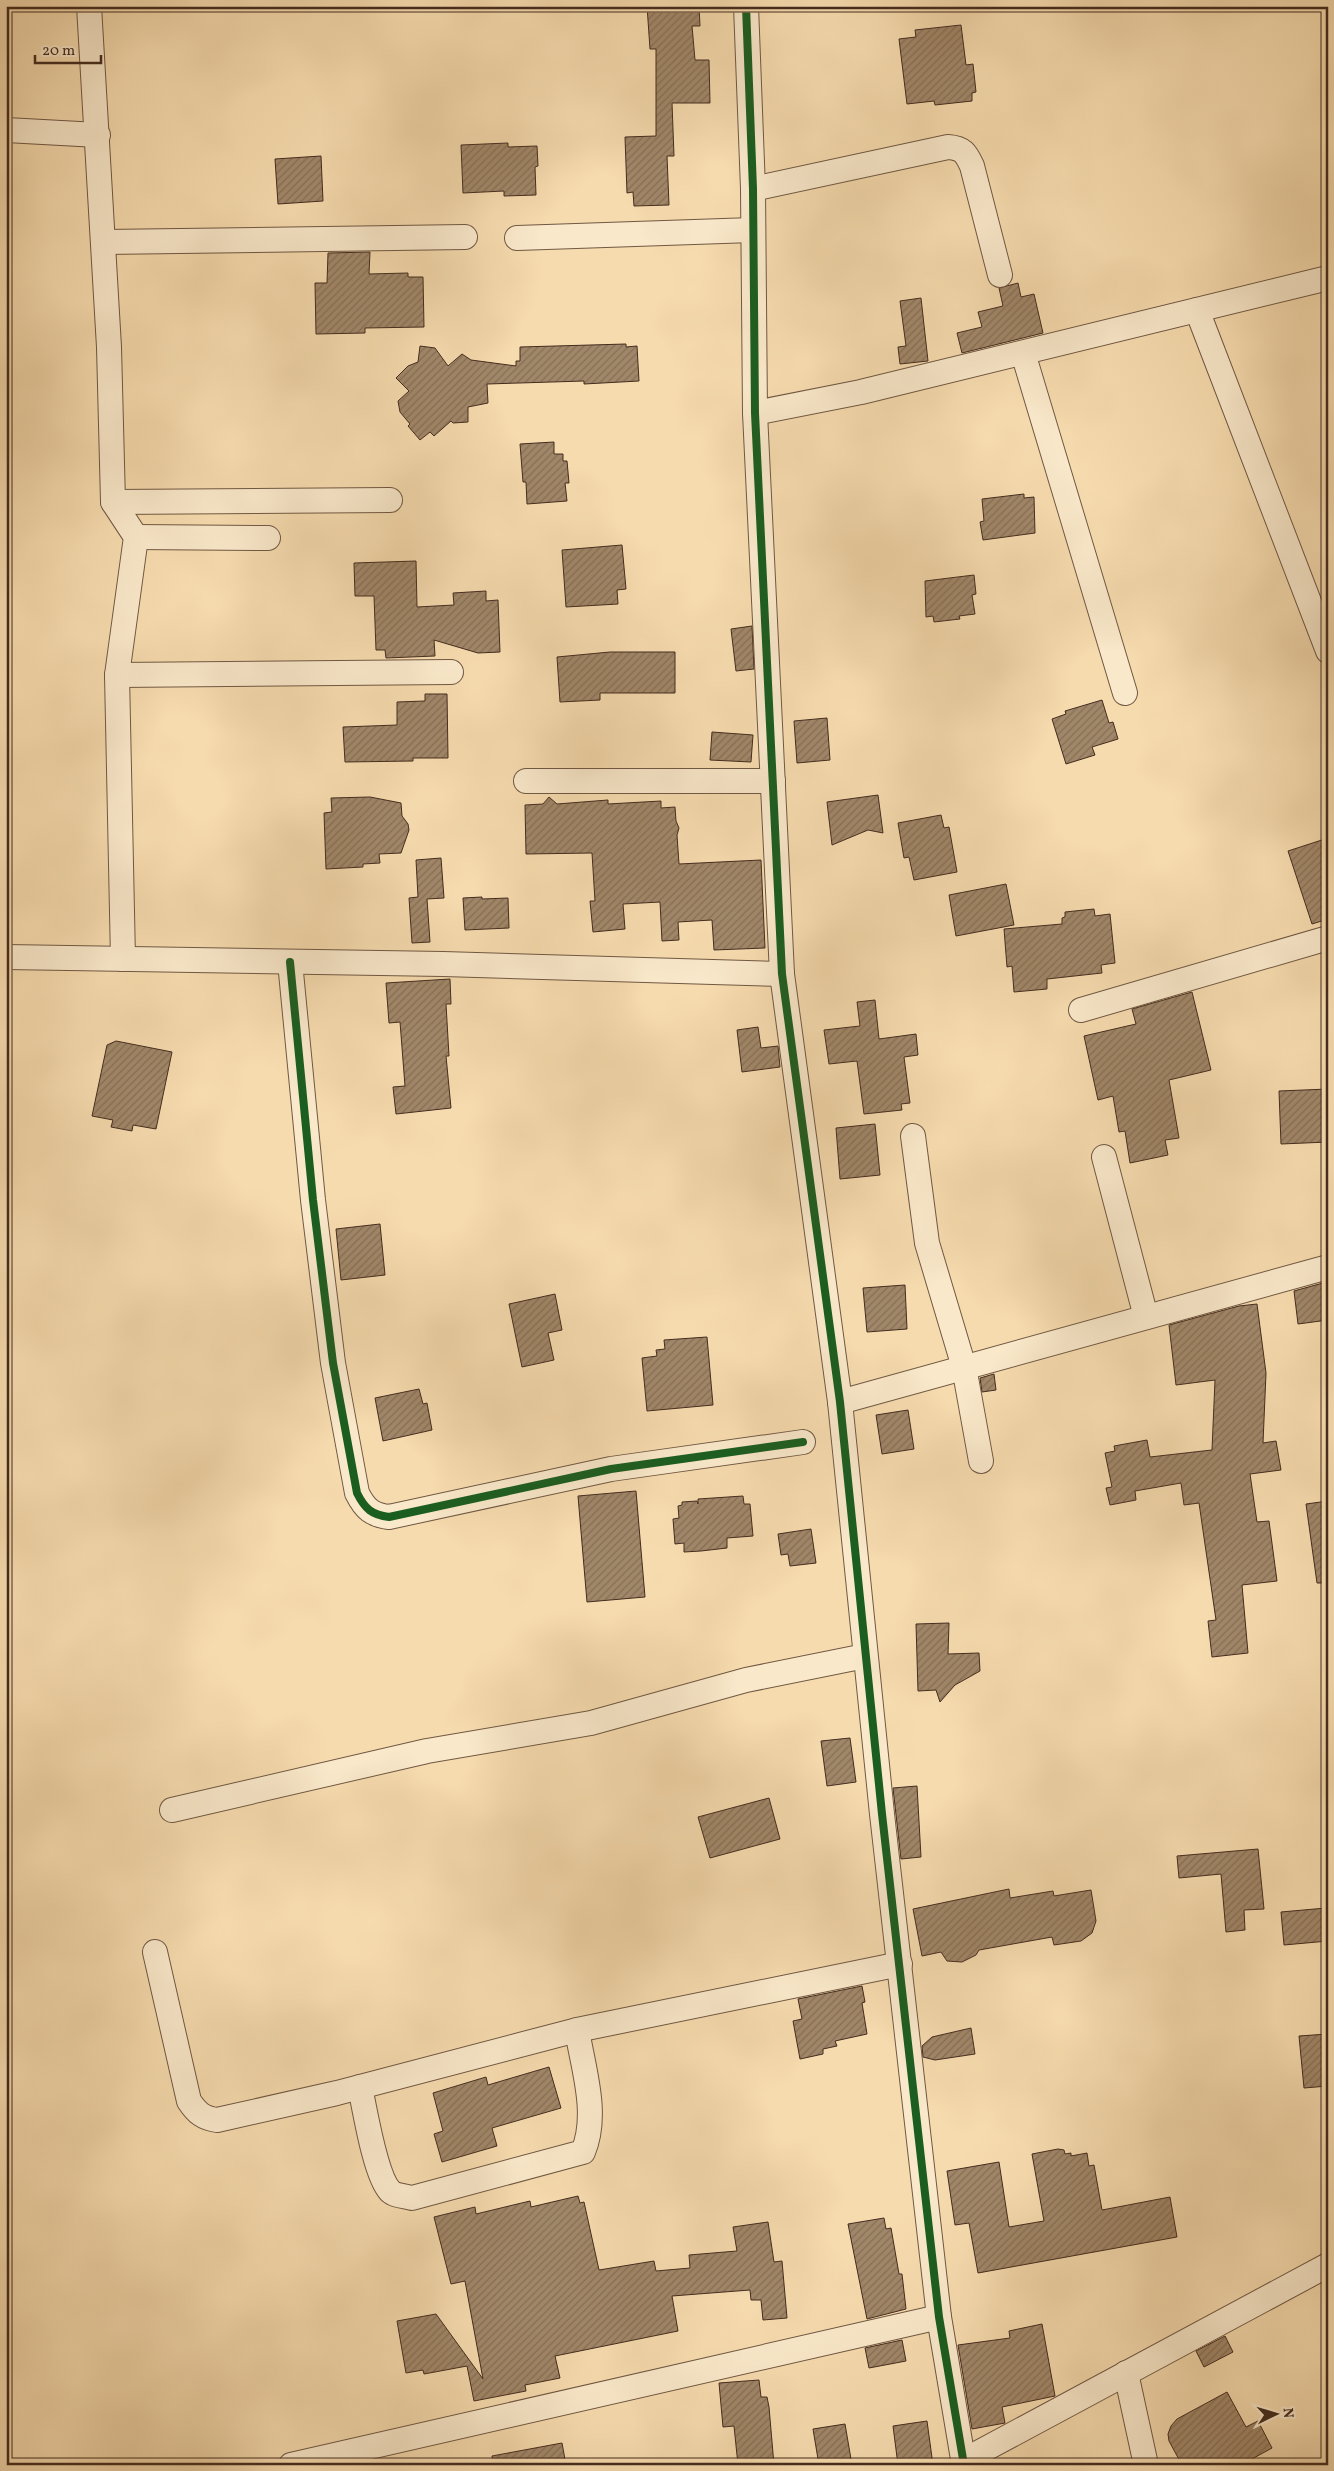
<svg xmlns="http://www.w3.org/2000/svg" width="1334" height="2471" viewBox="0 0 1334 2471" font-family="Vollkorn,serif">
  <defs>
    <pattern id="building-hatch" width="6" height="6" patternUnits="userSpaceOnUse" patternTransform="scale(1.25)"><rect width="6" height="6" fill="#a18769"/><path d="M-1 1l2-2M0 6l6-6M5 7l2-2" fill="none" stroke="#856f56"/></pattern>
  </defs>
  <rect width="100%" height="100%" fill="#f6dbae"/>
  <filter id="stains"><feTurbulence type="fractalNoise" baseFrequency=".004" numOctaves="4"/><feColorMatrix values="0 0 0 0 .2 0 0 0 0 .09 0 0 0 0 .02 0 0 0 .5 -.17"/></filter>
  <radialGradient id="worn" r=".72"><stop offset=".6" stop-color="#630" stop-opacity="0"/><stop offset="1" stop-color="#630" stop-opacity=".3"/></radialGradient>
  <g fill="url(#building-hatch)" stroke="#442c1f">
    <polygon points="647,6 699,6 700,26 692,26 695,60 709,60 710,103 672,103 674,156 667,156 669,205 634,206 633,192 627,193 625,137 656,136 656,49 650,49"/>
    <polygon points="961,25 966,65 973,64 976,92 972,93 972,101 935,105 934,101 907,104 899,39 916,37 915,30"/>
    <polygon points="508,143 508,147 537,146 538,166 535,167 536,195 504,196 504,191 463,193 461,145"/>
    <polygon points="321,156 323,201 278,204 275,159"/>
    <polygon points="370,252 369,274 408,273 408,277 423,277 424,327 365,328 365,333 316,334 315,283 327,283 328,253"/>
    <polygon points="1018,283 1021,297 1034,294 1043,333 962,353 957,333 982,327 978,312 1003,306 999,288"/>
    <polygon points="921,298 928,361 900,364 898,347 906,346 900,301"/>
    <polygon points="626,344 626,347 637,346 639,381 584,384 584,381 487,384 488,403 468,407 468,422 453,423 451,421 434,436 430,432 420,440 408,426 410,424 400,412 398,401 409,391 396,378 408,366 418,362 420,346 435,348 448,366 462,354 471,360 516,366 516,361 520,361 520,347"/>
    <polygon points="554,442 554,454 563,454 563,461 567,461 569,483 565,483 567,501 527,504 526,482 523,482 520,444"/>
    <polygon points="1024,494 1024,498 1034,497 1035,533 983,540 980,522 984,521 982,499"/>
    <polygon points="622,545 626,589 617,590 618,604 566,607 562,550"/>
    <polygon points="416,561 417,607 454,605 453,593 486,591 486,601 498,600 500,652 478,653 434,640 435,656 386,658 385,650 376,650 374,596 355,596 354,563"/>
    <polygon points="974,575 976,594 972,595 975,614 959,616 960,619 934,622 933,616 926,617 925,581"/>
    <polygon points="752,626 754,669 736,671 731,629"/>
    <polygon points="610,652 675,652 675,693 600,693 600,700 560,702 557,657"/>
    <polygon points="425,694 447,694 448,758 413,758 413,761 345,762 343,727 397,725 397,702 425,701"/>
    <polygon points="1102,700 1109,723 1113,722 1118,739 1092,747 1095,755 1066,764 1052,719 1066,714 1065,711"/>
    <polygon points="827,718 830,760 797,763 794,721"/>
    <polygon points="712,732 753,735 751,762 710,760"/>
    <polygon points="878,795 883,833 868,830 832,845 827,802"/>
    <polygon points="370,797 401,803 402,816 408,824 409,830 401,853 379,854 380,863 363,864 363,867 326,869 324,813 332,812 331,798"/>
    <polygon points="549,797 557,804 608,800 608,804 661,801 661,808 675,807 676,821 679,828 677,835 679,864 761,860 765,948 714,950 712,920 678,922 679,940 662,941 660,902 623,904 625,929 593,932 590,901 595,901 592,853 526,854 525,805 543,804"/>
    <polygon points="941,815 944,828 949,827 957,872 914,880 909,857 904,858 898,823"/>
    <polygon points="1328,838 1328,919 1312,924 1288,851"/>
    <polygon points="441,858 444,898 427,899 430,942 412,943 409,898 418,897 416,860"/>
    <polygon points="1006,884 1014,925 956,936 949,895"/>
    <polygon points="482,897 482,899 508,898 509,928 465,930 463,898"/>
    <polygon points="1094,909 1095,916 1110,914 1115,963 1101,965 1102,973 1047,979 1047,989 1014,992 1012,966 1007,967 1004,929 1062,924 1062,918 1065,917 1065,912"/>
    <polygon points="450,979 451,1004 446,1004 449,1056 446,1056 451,1108 396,1114 393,1087 405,1086 400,1022 389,1023 386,983"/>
    <polygon points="1192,992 1211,1070 1169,1080 1179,1138 1165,1140 1168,1155 1130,1163 1125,1131 1119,1132 1113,1096 1098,1100 1084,1036 1136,1024 1132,1009"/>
    <polygon points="875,1000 879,1039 916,1034 918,1055 904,1057 910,1103 901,1104 902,1110 864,1114 857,1061 829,1064 824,1030 860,1026 857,1002"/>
    <polygon points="758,1027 761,1048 778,1046 780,1067 742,1072 737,1030"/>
    <polygon points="116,1041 172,1052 156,1129 133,1125 132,1131 111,1127 113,1120 92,1116 107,1045"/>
    <polygon points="1328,1089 1328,1142 1281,1144 1279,1091"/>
    <polygon points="875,1124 880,1175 840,1179 836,1128"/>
    <polygon points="380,1224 385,1275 341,1280 336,1229"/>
    <polygon points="1323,1283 1325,1297 1328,1297 1328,1320 1298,1324 1294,1291"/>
    <polygon points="905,1285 907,1329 867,1332 863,1288"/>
    <polygon points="555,1294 562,1330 548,1333 554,1360 522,1367 509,1304"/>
    <polygon points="1257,1304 1266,1373 1263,1443 1276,1441 1281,1470 1250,1474 1257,1522 1269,1521 1277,1581 1242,1585 1248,1653 1212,1657 1208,1621 1216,1620 1199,1503 1184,1505 1181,1483 1135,1491 1136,1500 1110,1505 1106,1488 1112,1487 1105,1453 1115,1451 1114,1446 1147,1440 1150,1457 1212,1450 1215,1380 1176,1385 1169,1325 1239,1306"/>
    <polygon points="707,1337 713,1405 647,1411 642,1358 657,1356 656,1350 665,1349 664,1340"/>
    <polygon points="994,1374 996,1390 982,1392 980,1378"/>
    <polygon points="419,1389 423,1404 427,1403 432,1430 383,1441 375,1398"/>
    <polygon points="908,1410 914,1449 882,1454 876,1415"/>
    <polygon points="636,1491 645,1597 587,1602 578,1496"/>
    <polygon points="743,1496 744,1504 750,1504 753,1536 727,1538 727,1548 701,1551 684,1552 684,1543 675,1544 673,1519 679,1518 678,1506 682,1505 682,1502 697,1501 698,1504 698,1499"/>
    <polygon points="1328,1501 1328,1583 1317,1583 1306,1504"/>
    <polygon points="811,1529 816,1563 790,1566 788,1554 781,1555 778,1534"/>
    <polygon points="949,1623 948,1654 979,1653 980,1671 955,1685 940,1702 936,1690 918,1691 916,1624"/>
    <polygon points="850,1738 856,1782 827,1786 821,1741"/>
    <polygon points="917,1786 921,1857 901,1859 893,1788"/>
    <polygon points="769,1798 780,1839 710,1858 698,1817"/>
    <polygon points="1258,1849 1264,1909 1244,1910 1245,1930 1226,1932 1221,1874 1179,1878 1177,1856"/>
    <polygon points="1009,1889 1010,1898 1053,1891 1054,1896 1091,1890 1096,1921 1092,1933 1081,1941 1054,1945 1052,1937 979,1950 976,1955 962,1962 947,1961 941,1952 922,1956 913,1909"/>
    <polygon points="1326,1908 1328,1941 1284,1945 1281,1912"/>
    <polygon points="862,1986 865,2002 862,2003 867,2034 835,2041 837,2046 823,2049 823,2054 800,2059 793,2021 802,2019 798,1999"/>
    <polygon points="971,2028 975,2054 935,2060 923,2057 922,2046 932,2037"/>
    <polygon points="1328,2034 1328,2086 1304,2088 1299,2036"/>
    <polygon points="549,2067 561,2108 492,2128 497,2146 442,2162 434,2134 443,2131 433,2093 486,2077 488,2085"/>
    <polygon points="1058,2149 1064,2150 1065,2154 1071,2153 1071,2156 1087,2153 1089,2166 1094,2165 1102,2210 1170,2197 1177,2237 978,2273 969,2223 955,2225 947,2171 999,2162 1009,2227 1044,2221 1032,2154"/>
    <polygon points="578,2196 580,2203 584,2202 599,2270 654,2261 656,2271 690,2268 689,2255 737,2251 733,2227 768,2222 774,2262 782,2261 787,2318 763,2320 761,2300 751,2300 750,2290 672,2296 678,2331 555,2356 560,2378 525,2385 526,2391 474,2401 467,2366 424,2374 423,2370 406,2373 397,2321 436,2314 483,2379 465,2281 451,2284 434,2217 475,2207 476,2214 530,2201 531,2207"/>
    <polygon points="884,2218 886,2229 891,2228 899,2274 902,2274 906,2309 867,2319 848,2224"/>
    <polygon points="1042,2324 1055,2396 1002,2407 1005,2423 972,2429 958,2345 1010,2338 1009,2331"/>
    <polygon points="1225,2336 1233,2352 1204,2367 1196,2351"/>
    <polygon points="902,2340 906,2361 869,2368 865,2348"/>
    <polygon points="759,2380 761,2397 767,2397 769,2407 774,2465 738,2465 734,2426 723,2427 719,2383"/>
    <polygon points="1227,2392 1246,2427 1258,2421 1272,2448 1241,2465 1182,2465 1169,2441 1168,2434 1171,2426 1177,2419"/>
    <polygon points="927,2421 933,2465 898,2465 893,2426"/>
    <polygon points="845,2424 852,2465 819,2465 813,2429"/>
    <polygon points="562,2443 566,2465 493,2465 492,2456"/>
  </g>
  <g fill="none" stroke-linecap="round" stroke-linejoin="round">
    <g stroke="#705843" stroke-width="26">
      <g id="minor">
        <polyline points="89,6 109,347 113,502 136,537 117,675 123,959"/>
        <polyline points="746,6 753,189 755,413 782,974 840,1402 882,1814 939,2317 964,2465"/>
        <polyline points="6,130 98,135"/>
        <path d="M753 189 948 147C963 148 966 153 972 166L1000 275"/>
        <polyline points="517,238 753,230"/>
        <polyline points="104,242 465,237"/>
        <polyline points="1197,310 1328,651"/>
        <polyline points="1023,353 1125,693"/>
        <polyline points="755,413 861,392 1328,278"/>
        <polyline points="113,502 390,500"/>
        <polyline points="136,537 268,538"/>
        <polyline points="117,675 451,672"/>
        <polyline points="526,781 773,781"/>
        <polyline points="6,957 443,964 782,974"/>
        <path d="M290 962 313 1200 333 1363 357 1493C365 1509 372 1515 389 1517L611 1469 803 1442"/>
        <polyline points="1081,1010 1328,938"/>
        <polyline points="913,1136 927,1243 964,1367 981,1461"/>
        <polyline points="1104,1157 1146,1317"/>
        <polyline points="840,1402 1328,1267"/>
        <polyline points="172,1810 427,1751 591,1723 746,1680 865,1656"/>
        <path d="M155 1952 189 2101C197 2113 203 2118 217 2120L337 2093 577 2030 900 1964"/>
        <path d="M360 2087C365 2110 375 2175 390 2191 395 2196 405 2196 412 2198L583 2152C599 2114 583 2068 577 2030"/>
        <polyline points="1126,2373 1146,2465"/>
        <polyline points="963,2461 1328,2265"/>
        <polyline points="291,2465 939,2317"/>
      </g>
    </g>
    <use href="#minor" stroke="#f9e8ca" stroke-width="24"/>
    <g stroke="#f9e8ca" stroke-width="11">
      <g id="cycleway">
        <polyline points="746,6 753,189 755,413 782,974 840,1402 882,1814 939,2317 964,2465"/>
        <path d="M290 962 313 1200 333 1363 357 1493C365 1509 372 1515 389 1517L611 1469 803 1442"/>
      </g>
    </g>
    <use href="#cycleway" stroke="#1b5e20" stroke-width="8"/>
  </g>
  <rect width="1334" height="2471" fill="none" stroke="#f6dbae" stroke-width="25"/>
  <rect x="8" y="8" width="1319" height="2456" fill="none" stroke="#442c1f" stroke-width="2.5"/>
  <rect x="12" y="12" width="1309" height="2446" fill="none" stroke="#442c1f"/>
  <g transform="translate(1276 2414) rotate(85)" stroke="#f9e8ca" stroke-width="4" paint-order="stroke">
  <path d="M0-4L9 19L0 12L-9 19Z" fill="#442c1f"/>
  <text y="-8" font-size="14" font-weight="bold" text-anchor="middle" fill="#442c1f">N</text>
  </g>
  <path d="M35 55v8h66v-8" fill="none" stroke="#442c1f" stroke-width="2.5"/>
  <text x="42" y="55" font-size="15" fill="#442c1f" stroke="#f9e8ca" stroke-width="4" paint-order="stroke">20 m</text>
  <rect width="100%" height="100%" filter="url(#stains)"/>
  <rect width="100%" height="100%" fill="url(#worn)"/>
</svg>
